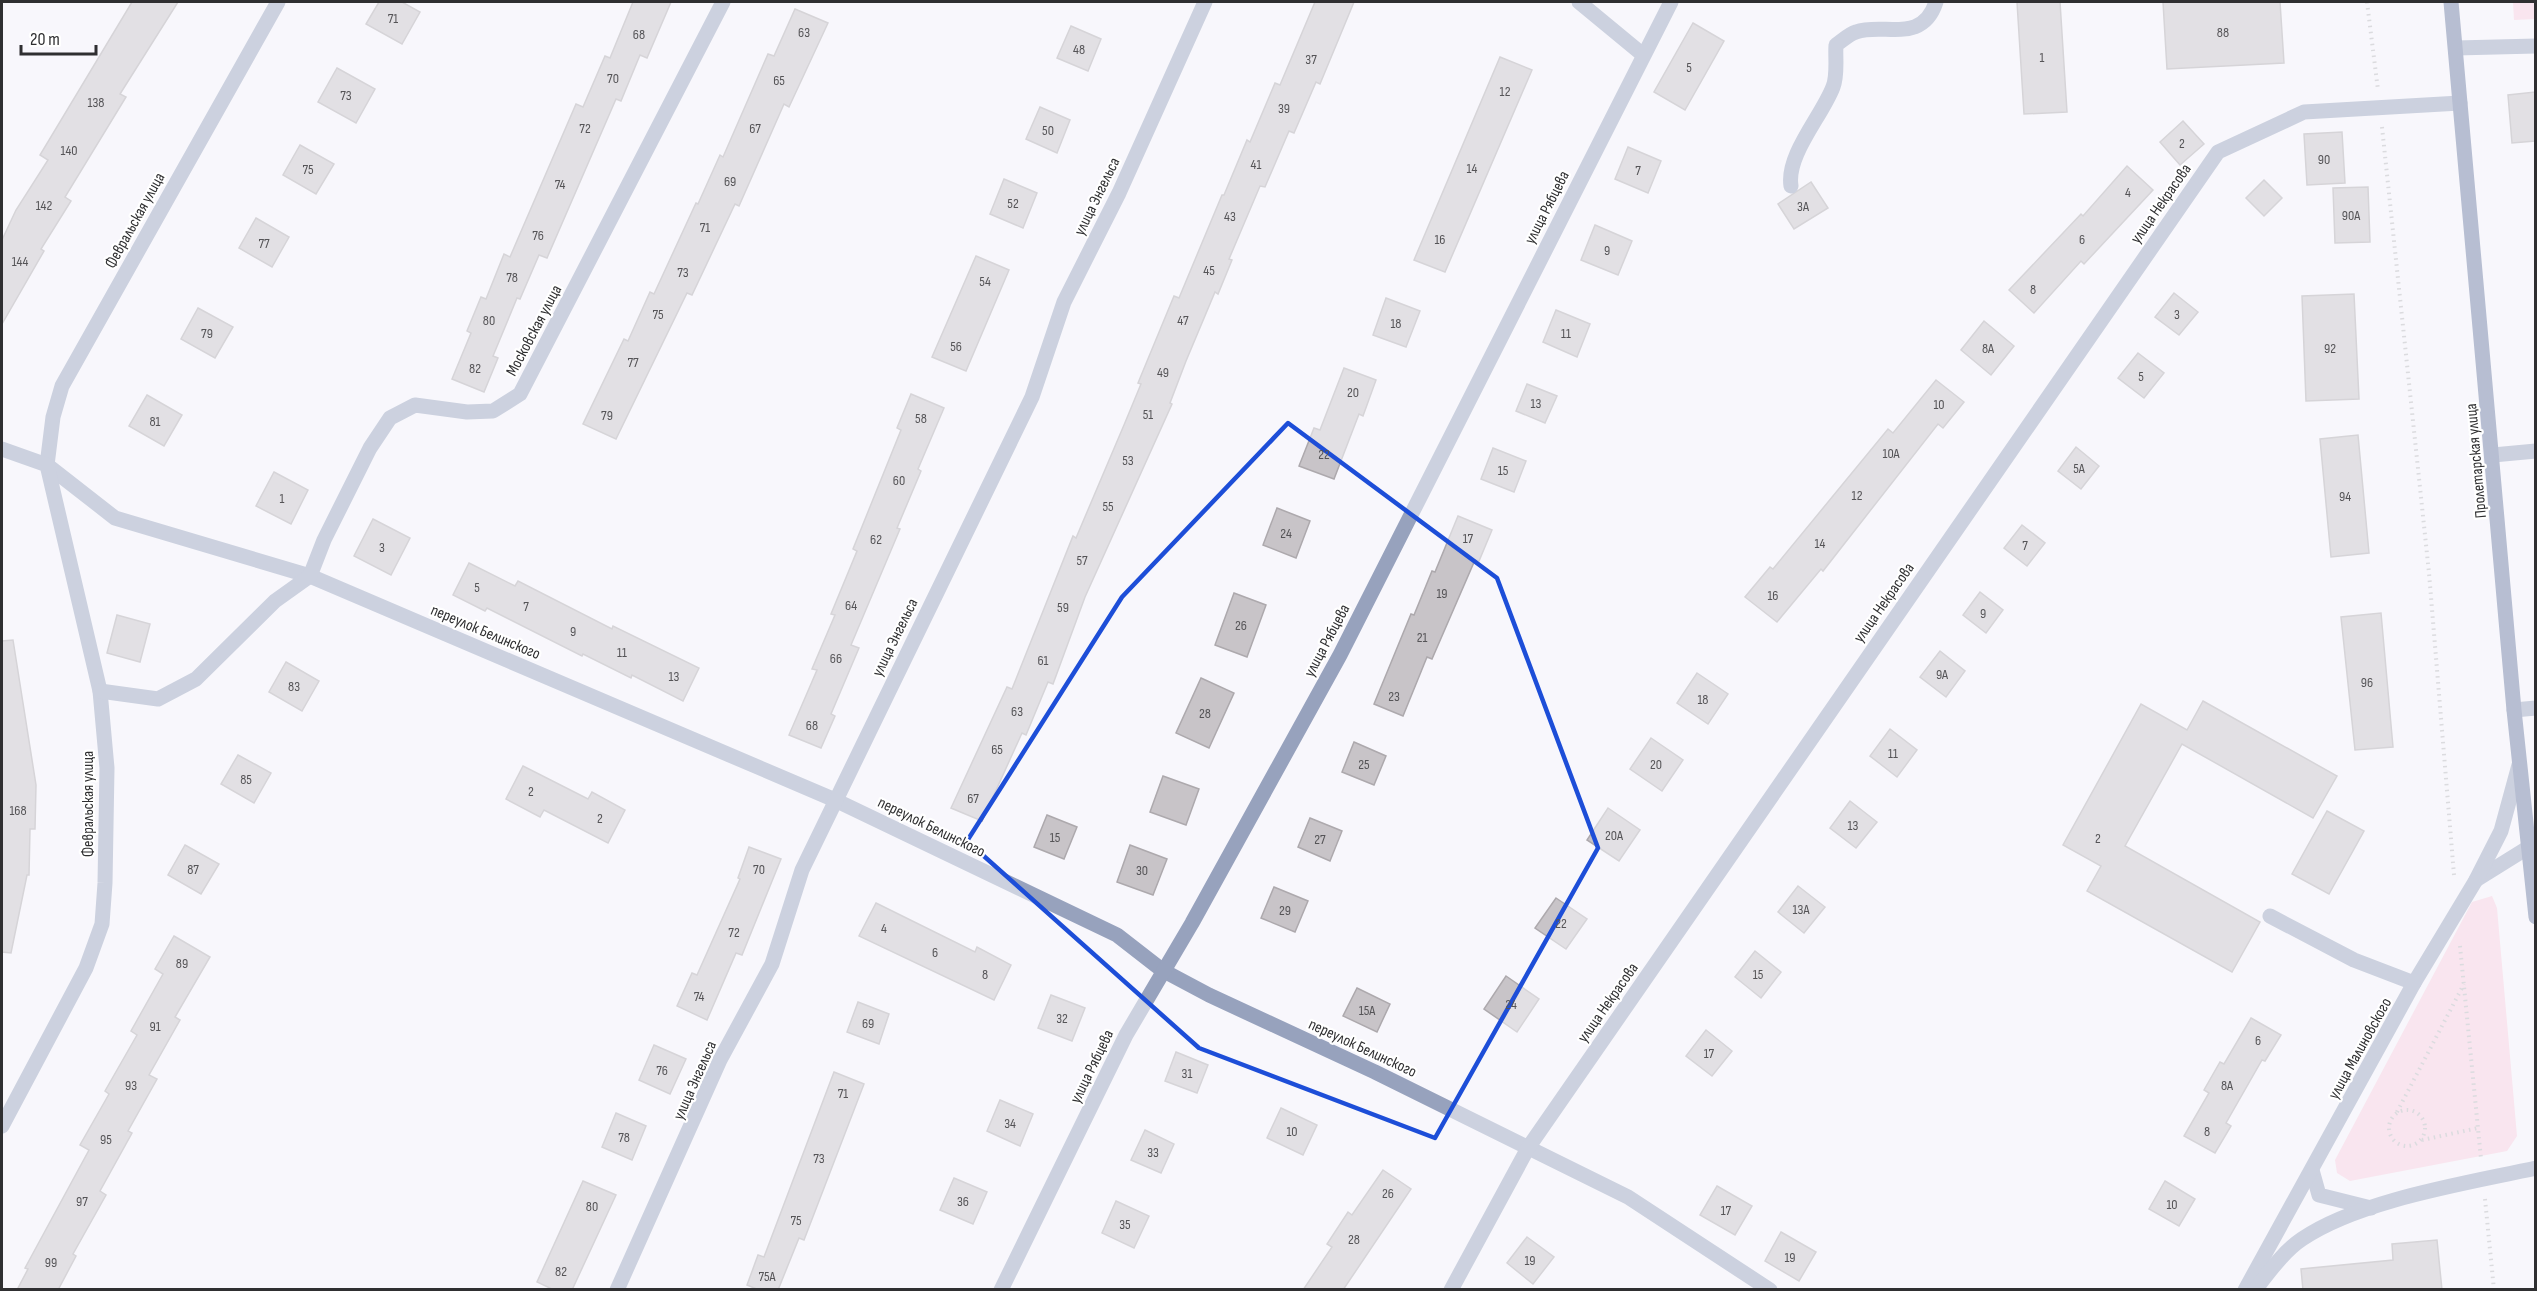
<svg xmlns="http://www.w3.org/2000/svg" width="2537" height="1291" viewBox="0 0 2537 1291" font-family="'Sofia Sans Condensed',sans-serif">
  <rect width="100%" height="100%" fill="#f8f7fc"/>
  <g fill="#facfdf">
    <polygon points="2513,2 2535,2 2535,19 2514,20"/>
    <polygon points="2492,896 2497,908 2517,1136 2507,1151 2350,1181 2337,1173 2335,1160 2472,902"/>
  </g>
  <g fill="#c8c4c8" stroke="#ada9ad" stroke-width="1.5">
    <polygon points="132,2 178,2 120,94 126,97 65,197 71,201 41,249 44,251 2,324 2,240 16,210 48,160 40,155"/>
    <polygon points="379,2 402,2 420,12 402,44 366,24"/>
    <polygon points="633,2 671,2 647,58 640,55 621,101 616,99 547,258 539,255 520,299 517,298 493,356 498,358 484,392 452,379 471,333 467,331 481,297 486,299 504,254 510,257 576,104 583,107 605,56 610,58"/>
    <polygon points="1315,2 1354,2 1320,84 1316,82 1294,133 1289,131 1265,187 1260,186 1229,259 1232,260 1218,294 1215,292 1186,361 1170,403 1172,404 1085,597 1053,684 1048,682 1026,735 1022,733 982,821 951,808 1007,687 1012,689 1073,536 1076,538 1124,425 1141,384 1138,383 1174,296 1179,298 1222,195 1224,195 1247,140 1250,142 1275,83 1280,85"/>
    <polygon points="2017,2 2060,2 2067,112 2024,114"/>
    <polygon points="2163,2 2280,2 2284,63 2167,69"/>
    <polygon points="795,9 828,23 789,107 784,104 739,206 735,204 692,295 687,293 616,439 583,424 624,339 628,341 650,292 654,294 696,203 698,204 720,155 723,157 768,54 774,56"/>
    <polygon points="1693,23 1724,41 1685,110 1654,92"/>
    <polygon points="1071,26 1101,39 1088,71 1057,58"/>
    <polygon points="1500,57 1532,70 1445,272 1414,260"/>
    <polygon points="337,68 375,89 356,123 318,102"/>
    <polygon points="2535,92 2535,141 2512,143 2508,95"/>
    <polygon points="1040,107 1070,120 1057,153 1026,139"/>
    <polygon points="2183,121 2204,144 2180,165 2160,142"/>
    <polygon points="2342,132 2345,183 2307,185 2304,134"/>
    <polygon points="300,145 334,164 316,194 283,175"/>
    <polygon points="1628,147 1661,161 1648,193 1615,179"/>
    <polygon points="2127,166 2153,190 2084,264 2081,261 2034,313 2009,290 2081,214 2083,216"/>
    <polygon points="1004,179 1037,193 1023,228 990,214"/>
    <polygon points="2264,180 2282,198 2264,216 2246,198"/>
    <polygon points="1811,182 1828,208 1794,229 1778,204"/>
    <polygon points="2368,187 2370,242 2335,243 2333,188"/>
    <polygon points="256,218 289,237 272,267 239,248"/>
    <polygon points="1595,225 1632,241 1618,275 1581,260"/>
    <polygon points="976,256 1009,270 966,371 932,357"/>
    <polygon points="2174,293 2198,312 2179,335 2155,317"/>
    <polygon points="2354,294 2359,399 2306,401 2302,296"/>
    <polygon points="1386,298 1420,311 1406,347 1373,335"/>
    <polygon points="198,308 233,327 215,358 181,339"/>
    <polygon points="1556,310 1590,324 1577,357 1543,342"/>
    <polygon points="1984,321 2014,346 1991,375 1961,350"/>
    <polygon points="2138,353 2164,373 2144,398 2118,378"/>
    <polygon points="1344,368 1376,380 1363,416 1359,414 1334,479 1299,466 1314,428 1320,430"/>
    <polygon points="1936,380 1964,402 1943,428 1938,424 1823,571 1821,569 1777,622 1745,597 1770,567 1773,569 1888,429 1893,433"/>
    <polygon points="1527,384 1557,396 1545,423 1516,411"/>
    <polygon points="911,394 944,408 918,469 921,471 897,528 900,529 851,645 859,648 831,714 835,716 821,748 789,735 817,670 812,669 835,615 831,614 857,551 853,549 901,430 897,428"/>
    <polygon points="147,395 182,415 164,446 129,426"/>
    <polygon points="2358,435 2369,553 2331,557 2320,439"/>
    <polygon points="2076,447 2099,466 2081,489 2058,471"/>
    <polygon points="1493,448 1526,461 1514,492 1481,479"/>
    <polygon points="274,472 308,490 291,524 256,506"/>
    <polygon points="1277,508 1310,521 1296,558 1263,545"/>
    <polygon points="1458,516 1492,530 1479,561 1475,560 1432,659 1427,657 1403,716 1374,704 1411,614 1414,615 1432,571 1435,572"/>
    <polygon points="373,519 410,538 391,575 354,556"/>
    <polygon points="2022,525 2045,543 2027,566 2004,548"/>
    <polygon points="469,563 515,586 518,581 612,629 613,626 699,668 683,701 632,675 631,678 583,654 582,656 487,608 485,611 453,595"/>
    <polygon points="1980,592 2003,610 1986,633 1963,615"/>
    <polygon points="1234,593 1266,605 1247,657 1215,645"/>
    <polygon points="2381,613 2393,747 2355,750 2341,617"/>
    <polygon points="117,615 150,624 140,662 107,653"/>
    <polygon points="13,640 36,785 35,829 30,829 29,875 27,875 11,953 2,952 2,641"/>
    <polygon points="1940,651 1965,671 1946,697 1920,677"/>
    <polygon points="286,662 319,681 302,711 269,692"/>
    <polygon points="1697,673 1728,694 1708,724 1677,703"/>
    <polygon points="1201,678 1234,693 1209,748 1176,733"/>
    <polygon points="2203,701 2337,776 2313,818 2182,744 2125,846 2260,922 2232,972 2087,891 2101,866 2063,845 2141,704 2187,730"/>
    <polygon points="1890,729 1917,750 1897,777 1870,756"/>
    <polygon points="1651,738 1683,760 1662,791 1630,769"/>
    <polygon points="1354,742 1386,756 1374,785 1342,772"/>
    <polygon points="238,755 271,773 254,803 221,784"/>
    <polygon points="523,766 588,799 592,792 625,810 608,843 544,810 540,817 506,799"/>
    <polygon points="1163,776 1199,789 1186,825 1150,812"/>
    <polygon points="1850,801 1877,822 1856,848 1830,828"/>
    <polygon points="1608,808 1640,830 1619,861 1587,840"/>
    <polygon points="2327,811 2364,831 2329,894 2292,874"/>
    <polygon points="1047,815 1077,827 1064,859 1034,847"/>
    <polygon points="1310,818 1342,831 1330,861 1298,847"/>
    <polygon points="185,845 219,864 201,894 168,875"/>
    <polygon points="1130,845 1167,859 1153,895 1117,882"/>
    <polygon points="749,847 781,859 742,955 736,953 707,1020 677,1006 692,973 697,975 740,879 738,878"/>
    <polygon points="1798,886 1825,907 1804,933 1778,912"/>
    <polygon points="1274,887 1308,901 1295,932 1261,918"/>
    <polygon points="1556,898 1587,919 1566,949 1535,928"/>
    <polygon points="876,903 975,952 977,947 1011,965 994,1000 859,936"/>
    <polygon points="174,936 210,957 175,1017 180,1020 149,1075 157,1079 128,1131 132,1133 100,1191 106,1195 73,1254 76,1256 58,1290 17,1290 28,1269 25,1268 89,1150 80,1145 109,1094 105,1091 137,1035 131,1031 163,974 155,969"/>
    <polygon points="1755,951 1781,972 1761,998 1735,977"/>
    <polygon points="1506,976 1539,999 1517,1032 1484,1009"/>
    <polygon points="1357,988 1390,1004 1377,1032 1343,1016"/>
    <polygon points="1051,995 1085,1008 1072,1041 1038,1028"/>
    <polygon points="858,1002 889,1014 879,1044 847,1032"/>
    <polygon points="2251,1018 2281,1035 2265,1061 2262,1060 2226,1123 2231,1126 2215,1153 2184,1136 2209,1093 2204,1090 2220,1062 2224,1064"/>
    <polygon points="1706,1030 1732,1051 1712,1076 1686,1056"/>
    <polygon points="654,1045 686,1059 670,1094 639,1080"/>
    <polygon points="1176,1052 1208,1065 1197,1093 1165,1081"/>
    <polygon points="834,1072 864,1084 804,1240 799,1238 778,1290 759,1290 747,1285 758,1255 764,1257"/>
    <polygon points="1000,1100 1033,1114 1020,1146 987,1131"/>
    <polygon points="1281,1108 1317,1125 1303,1155 1267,1138"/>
    <polygon points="616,1113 646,1126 632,1160 602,1147"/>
    <polygon points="1145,1130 1174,1144 1161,1173 1131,1160"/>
    <polygon points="1383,1170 1411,1189 1343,1290 1303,1290 1332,1247 1327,1244 1348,1212 1352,1215"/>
    <polygon points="954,1178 987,1192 973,1224 940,1210"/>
    <polygon points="583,1181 616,1195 572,1290 554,1290 537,1282"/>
    <polygon points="2165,1181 2195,1199 2179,1226 2149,1209"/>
    <polygon points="1717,1186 1752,1206 1735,1235 1700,1215"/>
    <polygon points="1116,1201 1149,1216 1134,1248 1102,1233"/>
    <polygon points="1781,1232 1816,1252 1799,1281 1765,1261"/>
    <polygon points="1527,1237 1554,1257 1533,1284 1507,1263"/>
    <polygon points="2437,1240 2442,1290 2303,1290 2301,1269 2393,1260 2392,1244"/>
  </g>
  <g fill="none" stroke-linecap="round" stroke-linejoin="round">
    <g stroke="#b9b8bc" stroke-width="4" stroke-dasharray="1.5 4.5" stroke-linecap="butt">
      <polyline points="2367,2 2378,90"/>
      <polyline points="2382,127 2429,573 2454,875"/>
      <polyline points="2460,946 2481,1159"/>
      <circle cx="2407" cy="1128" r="18"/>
      <polyline points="2397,1112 2464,984"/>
      <polyline points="2422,1140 2478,1128"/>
      <polyline points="2485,1199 2494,1290"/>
    </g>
    <g stroke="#97a2bd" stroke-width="15">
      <polyline points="1579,2 1642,54"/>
      <polyline points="2456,48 2536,46"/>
      <path d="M1791 186C1786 155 1822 116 1833 87 1838 75 1835 57 1836 45 1842 41 1849 34 1856 32 1883 22 1922 45 1936 2"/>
      <polyline points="2493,455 2536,451"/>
      <polyline points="2270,916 2354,960 2414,983"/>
    </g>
    <g stroke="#97a2bd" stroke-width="15">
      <polyline points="278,2 62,386 53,417 47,465 115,518 310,576 835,800 1117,935 1162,970 1209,995 1375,1072 1628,1197 1770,1290"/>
      <polyline points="2,449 47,465 100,691 107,768 105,883 102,924 86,968 2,1126"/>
      <polyline points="100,691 158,699 196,679 275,601 310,576 324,540 370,448 390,418 415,405 467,412 493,411 520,394 723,2"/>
      <polyline points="2514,710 2536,708"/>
      <polyline points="2476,880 2529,847"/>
      <polyline points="2312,1170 2319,1195 2371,1208"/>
      <polyline points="617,1290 720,1060 772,964 802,870 1032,397 1064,302 1119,193 1205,2"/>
      <polyline points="1001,1290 1126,1035 1192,923 1340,655 1671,2"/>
      <polyline points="1451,1290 1528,1148 2218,152 2304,112 2460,103"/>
      <polyline points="2245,1290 2414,983 2476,880 2501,831 2519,765"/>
      <path d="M2255 1290C2269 1272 2284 1251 2302 1239 2359 1200 2468 1183 2536 1168"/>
    </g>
    <polyline stroke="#69789f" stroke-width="15" points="2451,2 2514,710 2536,917"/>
  </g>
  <path d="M0 0H2537V1291H0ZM1288 423 1497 578 1598 848 1435 1138 1199 1048 967 841 1122 597Z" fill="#f8f7fc" fill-opacity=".55" fill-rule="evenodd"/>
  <path fill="none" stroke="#1d4ed8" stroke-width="4.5" stroke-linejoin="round" d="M1288 423 1497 578 1598 848 1435 1138 1199 1048 967 841 1122 597Z"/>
  <g text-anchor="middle" stroke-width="4.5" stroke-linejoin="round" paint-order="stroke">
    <g font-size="14" fill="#555457">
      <text x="393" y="23">71</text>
      <text x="804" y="37">63</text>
      <text x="2223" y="37">88</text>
      <text x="639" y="39">68</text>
      <text x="1079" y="54">48</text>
      <text x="2042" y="62">1</text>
      <text x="1311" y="64">37</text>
      <text x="1689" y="72">5</text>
      <text x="613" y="83">70</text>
      <text x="779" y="85">65</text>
      <text x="1505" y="96">12</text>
      <text x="346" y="100">73</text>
      <text x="96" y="107">138</text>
      <text x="1284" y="113">39</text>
      <text x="585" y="133">72</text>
      <text x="755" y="133">67</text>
      <text x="1048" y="135">50</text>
      <text x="2182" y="148">2</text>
      <text x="69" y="155">140</text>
      <text x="2324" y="164">90</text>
      <text x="1256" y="169">41</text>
      <text x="1472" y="173">14</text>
      <text x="308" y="174">75</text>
      <text x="1638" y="175">7</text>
      <text x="730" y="186">69</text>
      <text x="560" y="189">74</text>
      <text x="2128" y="197">4</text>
      <text x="1013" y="208">52</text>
      <text x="44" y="210">142</text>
      <text x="1803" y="211">3А</text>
      <text x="2351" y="220">90А</text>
      <text x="1230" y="221">43</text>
      <text x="705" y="232">71</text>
      <text x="538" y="240">76</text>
      <text x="1440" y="244">16</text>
      <text x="2082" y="244">6</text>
      <text x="264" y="248">77</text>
      <text x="1607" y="255">9</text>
      <text x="20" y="266">144</text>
      <text x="1209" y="275">45</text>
      <text x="683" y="277">73</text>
      <text x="512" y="282">78</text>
      <text x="985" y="286">54</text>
      <text x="2033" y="294">8</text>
      <text x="658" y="319">75</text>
      <text x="2177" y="319">3</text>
      <text x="489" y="325">80</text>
      <text x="1183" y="325">47</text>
      <text x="1396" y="328">18</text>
      <text x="207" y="338">79</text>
      <text x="1566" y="338">11</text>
      <text x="956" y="351">56</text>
      <text x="1988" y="353">8А</text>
      <text x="2330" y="353">92</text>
      <text x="633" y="367">77</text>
      <text x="475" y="373">82</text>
      <text x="1163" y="377">49</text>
      <text x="2141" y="381">5</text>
      <text x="1353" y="397">20</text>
      <text x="1536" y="408">13</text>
      <text x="1939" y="409">10</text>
      <text x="1148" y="419">51</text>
      <text x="607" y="420">79</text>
      <text x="921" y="423">58</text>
      <text x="155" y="426">81</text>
      <text x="1891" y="458">10А</text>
      <text x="1324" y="459">22</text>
      <text x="1128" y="465">53</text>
      <text x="2079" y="473">5А</text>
      <text x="1503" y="475">15</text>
      <text x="899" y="485">60</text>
      <text x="1857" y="500">12</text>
      <text x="2345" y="501">94</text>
      <text x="282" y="503">1</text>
      <text x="1108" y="511">55</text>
      <text x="1286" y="538">24</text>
      <text x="1468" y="543">17</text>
      <text x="876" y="544">62</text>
      <text x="1820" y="548">14</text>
      <text x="2025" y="550">7</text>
      <text x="382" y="552">3</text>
      <text x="1082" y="565">57</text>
      <text x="477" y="592">5</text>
      <text x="1442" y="598">19</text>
      <text x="1773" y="600">16</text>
      <text x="851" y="610">64</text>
      <text x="526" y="611">7</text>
      <text x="1063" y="612">59</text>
      <text x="1983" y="618">9</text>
      <text x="1241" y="630">26</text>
      <text x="573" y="636">9</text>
      <text x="1422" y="642">21</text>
      <text x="622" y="657">11</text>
      <text x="836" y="663">66</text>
      <text x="1043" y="665">61</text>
      <text x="1942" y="679">9А</text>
      <text x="674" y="681">13</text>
      <text x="2367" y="687">96</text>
      <text x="294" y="691">83</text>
      <text x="1394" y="701">23</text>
      <text x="1703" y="704">18</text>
      <text x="1017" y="716">63</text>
      <text x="1205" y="718">28</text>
      <text x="812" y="730">68</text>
      <text x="997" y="754">65</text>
      <text x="1893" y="758">11</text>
      <text x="1364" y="769">25</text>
      <text x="1656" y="769">20</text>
      <text x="246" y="784">85</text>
      <text x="531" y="796">2</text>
      <text x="973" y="803">67</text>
      <text x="18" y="815">168</text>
      <text x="600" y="823">2</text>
      <text x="1853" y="830">13</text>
      <text x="1614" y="840">20А</text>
      <text x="1055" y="842">15</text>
      <text x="2098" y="843">2</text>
      <text x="1320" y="844">27</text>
      <text x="193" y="874">87</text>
      <text x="759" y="874">70</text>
      <text x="1142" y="875">30</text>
      <text x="1801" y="914">13А</text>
      <text x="1285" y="915">29</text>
      <text x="1561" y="928">22</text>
      <text x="884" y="933">4</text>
      <text x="734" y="937">72</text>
      <text x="935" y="957">6</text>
      <text x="182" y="968">89</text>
      <text x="985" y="979">8</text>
      <text x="1758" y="979">15</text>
      <text x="699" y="1001">74</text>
      <text x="1511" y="1009">24</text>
      <text x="1367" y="1015">15А</text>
      <text x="1062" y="1023">32</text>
      <text x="868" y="1028">69</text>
      <text x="155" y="1031">91</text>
      <text x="2258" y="1045">6</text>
      <text x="1709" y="1058">17</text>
      <text x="662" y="1075">76</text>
      <text x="1187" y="1078">31</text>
      <text x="131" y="1090">93</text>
      <text x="2227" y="1090">8А</text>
      <text x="843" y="1098">71</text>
      <text x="1010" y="1128">34</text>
      <text x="1292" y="1136">10</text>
      <text x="2207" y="1136">8</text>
      <text x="624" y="1142">78</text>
      <text x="106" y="1144">95</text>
      <text x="1153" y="1157">33</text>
      <text x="819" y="1163">73</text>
      <text x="1388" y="1198">26</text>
      <text x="82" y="1206">97</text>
      <text x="963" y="1206">36</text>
      <text x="2172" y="1209">10</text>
      <text x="592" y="1211">80</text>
      <text x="1726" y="1215">17</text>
      <text x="796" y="1225">75</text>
      <text x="1125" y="1229">35</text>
      <text x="1354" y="1244">28</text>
      <text x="1790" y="1262">19</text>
      <text x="1530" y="1265">19</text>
      <text x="51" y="1267">99</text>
      <text x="561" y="1276">82</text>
      <text x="767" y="1281">75А</text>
    </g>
    <g font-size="16" fill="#2f2f31" stroke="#fff">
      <text transform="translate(1096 196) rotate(-64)" y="6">улица Энгельса</text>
      <text transform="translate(2160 203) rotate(-55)" y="6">улица Некрасова</text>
      <text transform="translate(1546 207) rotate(-63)" y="6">улица Рябцева</text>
      <text transform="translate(134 220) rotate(-61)" y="6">Февральская улица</text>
      <text transform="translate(533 330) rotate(-62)" y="6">Московская улица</text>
      <text transform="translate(2475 461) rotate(-95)" y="6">Пролетарская улица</text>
      <text transform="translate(1883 602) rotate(-55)" y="6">улица Некрасова</text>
      <text transform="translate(486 631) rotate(23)" y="6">переулок Белинского</text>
      <text transform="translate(894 637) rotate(-64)" y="6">улица Энгельса</text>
      <text transform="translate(1326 640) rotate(-62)" y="6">улица Рябцева</text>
      <text transform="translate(87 804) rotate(-90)" y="6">Февральская улица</text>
      <text transform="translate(932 826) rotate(26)" y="6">переулок Белинского</text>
      <text transform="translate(1607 1002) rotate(-55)" y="6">улица Некрасова</text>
      <text transform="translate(1363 1047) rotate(25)" y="6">переулок Белинского</text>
      <text transform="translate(2359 1048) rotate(-61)" y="6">улица Малиновского</text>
      <text transform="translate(1091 1066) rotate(-64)" y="6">улица Рябцева</text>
      <text transform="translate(694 1080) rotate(-66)" y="6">улица Энгельса</text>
    </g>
  </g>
  <rect width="2537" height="1291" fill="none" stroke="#2f2f31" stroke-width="6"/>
  <path d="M21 45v9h75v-9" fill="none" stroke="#2f2f31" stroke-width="3"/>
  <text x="30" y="45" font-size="18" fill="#2f2f31" stroke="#ffffff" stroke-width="4.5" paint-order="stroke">20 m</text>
</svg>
